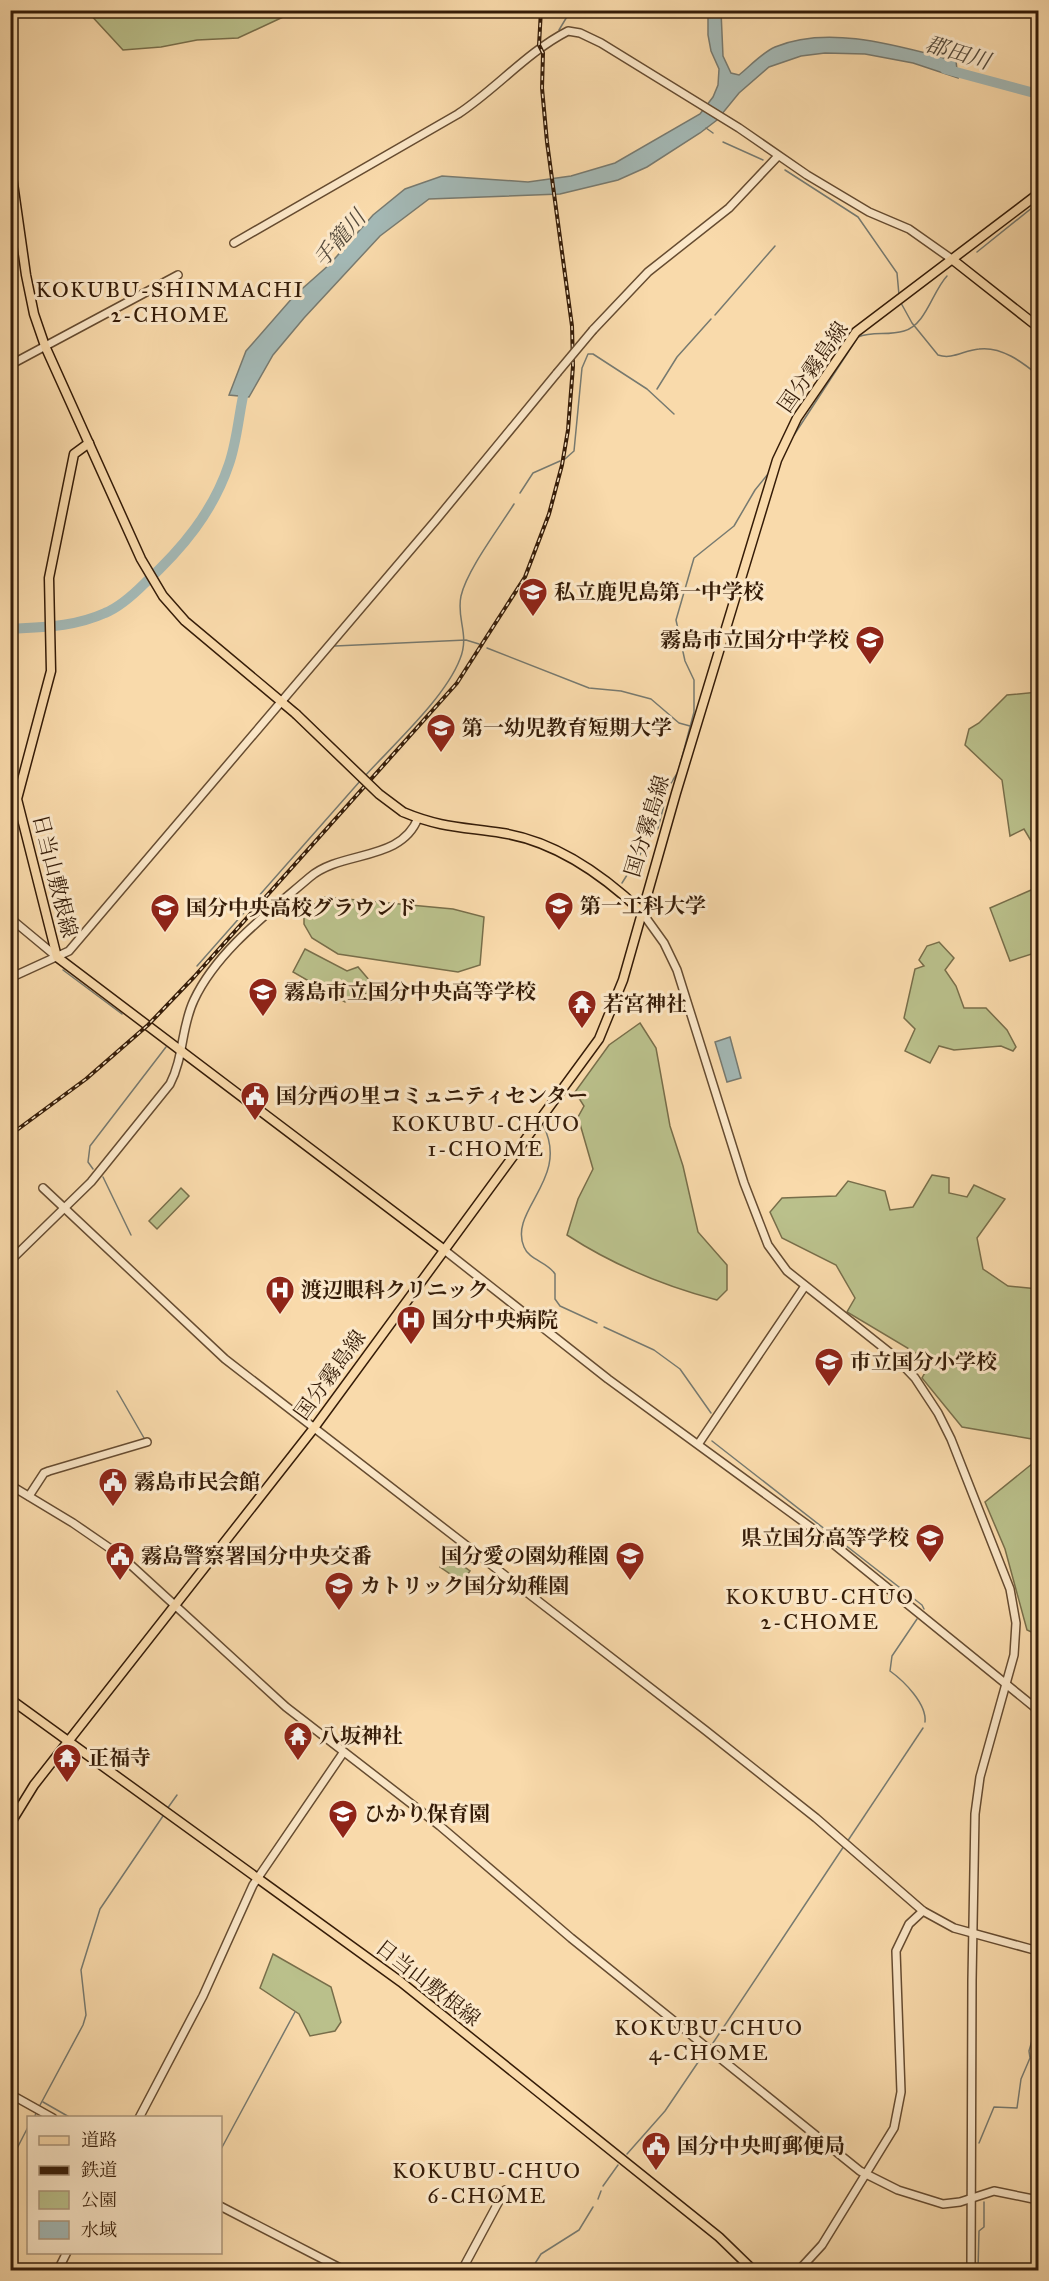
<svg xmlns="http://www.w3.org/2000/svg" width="1049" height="2281" viewBox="0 0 1049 2281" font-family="'IM FELL Great Primer','Noto Serif JP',serif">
  <rect width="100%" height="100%" fill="#f9daab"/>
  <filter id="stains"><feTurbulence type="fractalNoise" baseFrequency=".00333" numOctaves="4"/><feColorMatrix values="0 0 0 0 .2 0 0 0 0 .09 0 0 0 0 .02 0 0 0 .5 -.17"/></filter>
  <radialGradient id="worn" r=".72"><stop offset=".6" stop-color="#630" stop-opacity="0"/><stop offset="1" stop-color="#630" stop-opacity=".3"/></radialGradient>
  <g fill="#bac08b" stroke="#786e4a" stroke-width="1.5">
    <polygon points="87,11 296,11 238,38 197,40 161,47 123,50"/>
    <polygon points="1038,692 1038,850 1037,851 1024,829 1010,836 1002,780 965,745 969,729 979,723 1007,695"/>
    <polygon points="1038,887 1038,952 1010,961 990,908"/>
    <polygon points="325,897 453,909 484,917 480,965 458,972 338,954 312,938 304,924 304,912"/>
    <polygon points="939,942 954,958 945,970 956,986 964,1008 986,1008 1007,1030 1016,1047 1013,1051 1001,1046 954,1050 939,1046 930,1063 905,1051 915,1029 904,1018 915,969 924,966 919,960 927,946"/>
    <polygon points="305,949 347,971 358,967 370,981 379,981 370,992 345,1002 293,972"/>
    <path d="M640 1023 656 1048 670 1126 683 1166 698 1232 727 1265V1290L717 1300C664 1286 613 1265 567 1235L578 1199 593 1169 578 1117 584 1106 575 1092 609 1045Z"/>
    <polygon points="932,1175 949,1178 949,1193 967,1197 974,1185 1005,1199 977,1238 983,1269 1008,1286 1038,1289 1038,1440 962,1427 922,1378 931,1362 847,1312 855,1298 836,1265 782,1238 770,1212 782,1198 836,1196 848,1181 885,1191 890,1210 913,1207"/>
    <polygon points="181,1188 189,1196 157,1229 149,1221"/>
    <polygon points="1038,1459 1038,1635 1027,1630 1005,1549 985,1502"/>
    <polygon points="448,1555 470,1571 462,1582 440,1567"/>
    <polygon points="273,1954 331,1987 341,2022 335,2031 310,2036 299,2014 260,1988"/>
  </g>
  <g fill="#a3b8b5" stroke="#777a70" stroke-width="1.5">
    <path d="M708 11H721L723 56 731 73 739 75C750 66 763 52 775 47 830 24 901 47 956 61L958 78 913 63 865 54 825 53 801 56 769 67 739 93 717 120 700 133 647 167 618 180 560 194 429 199 380 236 304 318 273 355 249 397 229 395 246 351 294 296 330 264 373 215 405 189 442 176 528 182 571 176 615 163 700 114 713 97 718 85 719 69 711 51 708 35Z"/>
    <polygon points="730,1037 741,1078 727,1082 715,1042"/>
  </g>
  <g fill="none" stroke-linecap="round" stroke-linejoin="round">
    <g stroke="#777a70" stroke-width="1.5">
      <polyline points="559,30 571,10"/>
      <polyline points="706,128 713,133"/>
      <polyline points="723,142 763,160"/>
      <polyline points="785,170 858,217 897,273 899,295"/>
      <polyline points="977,252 1038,203"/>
      <path d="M901 303 912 323 938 355C953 360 964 350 979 349 1001 346 1022 362 1038 375"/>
      <polyline points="715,315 775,246"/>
      <polyline points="657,389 677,357 711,319"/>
      <polyline points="1038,394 1034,414 1038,427"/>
      <path d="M794 435 858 337C873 331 888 336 904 331 926 325 932 292 947 276"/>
      <polyline points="565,459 574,451 582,368 588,354 593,354 647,389 674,414"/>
      <polyline points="520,493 533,473 560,461"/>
      <polyline points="335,646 466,640 479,644"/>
      <polyline points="487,648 589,688 621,691 651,699 679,723 690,726"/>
      <path d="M364 777C393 745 445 698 460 659 470 634 456 619 461 596 467 570 499 528 514 504"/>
      <polyline points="671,783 678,772 694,712 694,680 685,661 676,620 694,558 734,526 755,490 768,474"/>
      <polyline points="650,839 658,828 665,801"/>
      <polyline points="622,883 646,845"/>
      <polyline points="197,966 361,780"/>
      <polyline points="63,970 122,1014"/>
      <path d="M543 1125C571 1179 508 1210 524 1247 529 1260 548 1262 555 1274V1299L560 1306 597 1323"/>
      <polyline points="93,1169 88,1162 90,1146 166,1047"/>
      <polyline points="103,1177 131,1235"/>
      <polyline points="604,1327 654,1350 680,1369 711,1413"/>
      <polyline points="117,1391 144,1438"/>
      <polyline points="712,1441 922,1605 924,1609"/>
      <path d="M917 1619 892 1656 890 1671C904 1681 927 1704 925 1722"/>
      <polyline points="167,1809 177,1795"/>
      <polyline points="847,1842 923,1728"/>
      <polyline points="713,2043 844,1846"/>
      <polyline points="43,2102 71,2118"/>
      <polyline points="39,2107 83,2025 86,2015 81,1970 100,1909 163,1816"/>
      <polyline points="34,2118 37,2111"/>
      <polyline points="979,2143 994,2107 1017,2108 1021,2079 1030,2058 1029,2051 1038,2020"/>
      <polyline points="220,2151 295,2012"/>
      <polyline points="627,2154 665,2111 705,2052"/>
      <polyline points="10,2162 28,2127"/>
      <polyline points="603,2186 618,2165"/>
      <polyline points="598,2199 601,2191"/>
      <polyline points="531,2270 541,2254 579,2230 593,2207"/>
      <polyline points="978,2270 979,2231 984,2227 984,2202"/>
    </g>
    <g stroke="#a3b8b5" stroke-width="10">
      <polyline points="945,69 1038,94"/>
      <path d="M10 629C43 627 74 627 105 613 120 607 134 594 145 583 182 549 213 512 229 464 238 438 239 409 246 383"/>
    </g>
    <g stroke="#664c31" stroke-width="10">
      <g id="minor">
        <path d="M234 243 458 114C496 89 527 52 568 31L580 33 601 43 739 128 807 175 869 212 909 229 953 260"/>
        <polyline points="593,330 648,272 729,208 778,156"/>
        <polyline points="10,365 178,275"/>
        <polyline points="641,911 664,943 677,970 744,1183 768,1245 787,1271 894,1356 915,1378 938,1413 951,1439 1010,1589 1016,1623 1014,1655 980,1777 975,1814 972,1980 971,2270"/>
        <polyline points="10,918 57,957"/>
        <polyline points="10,978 69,951 436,520 557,373"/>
        <polyline points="43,1188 225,1359 705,1730 816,1818 923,1911 954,1928 1038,1951"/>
        <polyline points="443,1249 608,1379 831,1542 1038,1710"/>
        <path d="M10 1261 91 1182 170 1084C184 1057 181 1027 194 1000 217 951 268 913 310 877 342 850 401 862 418 818"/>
        <polyline points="699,1443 805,1286"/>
        <polyline points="10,1485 73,1523 121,1556 286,1707 440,1826 571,1938 860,2171 898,2190 943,2204 960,2202 994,2191 1038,2200"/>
        <polyline points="29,1496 44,1473 49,1471 147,1442"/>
        <polyline points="10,2094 53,2118"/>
        <polyline points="139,2118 203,1996 253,1885 343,1753"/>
        <polyline points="220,2206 344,2270"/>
        <polyline points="58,2270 67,2252"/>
        <polyline points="462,2270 505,2190"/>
        <polyline points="799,2270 822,2245 894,2128 901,2092 896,1951 909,1924 923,1911"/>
      </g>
    </g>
    <g stroke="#351c08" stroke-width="11">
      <g id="major">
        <polyline points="10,162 26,275 34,314 45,346 141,559 163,596 185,621 296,714"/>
        <polyline points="953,260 1038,327"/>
        <polyline points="89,443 74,454 49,578 51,671 17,799 57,957 443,1249"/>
        <path d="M403 812C441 828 464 827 502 833 554 841 603 875 641 911"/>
        <polyline points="10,1699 401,1982 719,2237 753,2270"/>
        <polyline points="10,1824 34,1785 314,1428 599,1039 623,980 676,793 777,460 797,418 856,332 1038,194"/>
      </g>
    </g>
    <use href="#minor" stroke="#fbe7c8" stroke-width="7"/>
    <use href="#major" stroke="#f9daab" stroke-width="8"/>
    <g stroke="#351c08" stroke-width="4">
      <polyline id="rail" points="10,1135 86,1079 148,1025 194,977 457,683 525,577 549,514 562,465 568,430 573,366 572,326 547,142 542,88 543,53 539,45 541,10"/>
    </g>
    <use href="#rail" stroke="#fbe7c8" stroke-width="1.5" stroke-dasharray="4.5" stroke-linecap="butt"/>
    <g stroke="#664c31" stroke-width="10" stroke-linecap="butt">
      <polyline id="minor-bridge" points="557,373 593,330"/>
    </g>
    <g stroke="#351c08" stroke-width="11" stroke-linecap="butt">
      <polyline id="major-bridge" points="296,714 379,794 403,812"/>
    </g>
    <use href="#minor-bridge" stroke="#fbe7c8" stroke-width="7"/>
    <use href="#major-bridge" stroke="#f9daab" stroke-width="8"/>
  </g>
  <defs>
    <g id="school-pin" transform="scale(1.5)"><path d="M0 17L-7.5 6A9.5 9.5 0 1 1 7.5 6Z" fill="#8f2418" stroke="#fbe7c8"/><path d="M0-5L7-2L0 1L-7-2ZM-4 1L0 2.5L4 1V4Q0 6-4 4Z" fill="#fff"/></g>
    <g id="university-pin" transform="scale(1.5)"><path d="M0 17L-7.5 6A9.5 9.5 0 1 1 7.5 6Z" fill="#8f2418" stroke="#fbe7c8"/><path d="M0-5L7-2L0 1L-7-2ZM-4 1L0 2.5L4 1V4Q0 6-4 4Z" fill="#fff"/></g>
    <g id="temple-pin" transform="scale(1.5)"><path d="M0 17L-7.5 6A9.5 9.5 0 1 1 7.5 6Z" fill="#8f2418" stroke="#fbe7c8"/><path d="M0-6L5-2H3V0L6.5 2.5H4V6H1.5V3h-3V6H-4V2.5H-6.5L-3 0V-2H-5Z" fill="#fff"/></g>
    <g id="civic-pin" transform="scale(1.5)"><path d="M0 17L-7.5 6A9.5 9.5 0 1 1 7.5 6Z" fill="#8f2418" stroke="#fbe7c8"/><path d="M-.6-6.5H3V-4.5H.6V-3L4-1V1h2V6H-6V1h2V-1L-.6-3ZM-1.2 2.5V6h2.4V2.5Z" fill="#fff"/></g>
    <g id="hospital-pin" transform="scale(1.5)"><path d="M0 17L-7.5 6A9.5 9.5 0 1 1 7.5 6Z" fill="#8f2418" stroke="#fbe7c8"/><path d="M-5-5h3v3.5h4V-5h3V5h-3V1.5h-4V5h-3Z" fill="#fff"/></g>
  </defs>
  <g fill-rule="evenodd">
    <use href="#school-pin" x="533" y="592"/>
    <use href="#school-pin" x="870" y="640"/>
    <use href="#university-pin" x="441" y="728"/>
    <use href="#university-pin" x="559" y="906"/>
    <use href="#school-pin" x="165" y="908"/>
    <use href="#school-pin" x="263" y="992"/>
    <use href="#temple-pin" x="582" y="1004"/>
    <use href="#civic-pin" x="255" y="1096"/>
    <use href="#hospital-pin" x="280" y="1290"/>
    <use href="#hospital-pin" x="411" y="1320"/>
    <use href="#school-pin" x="829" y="1362"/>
    <use href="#civic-pin" x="113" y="1482"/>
    <use href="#school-pin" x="930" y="1538"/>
    <use href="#civic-pin" x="120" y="1556"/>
    <use href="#school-pin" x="630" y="1556"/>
    <use href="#school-pin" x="339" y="1586"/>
    <use href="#temple-pin" x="298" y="1736"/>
    <use href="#temple-pin" x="67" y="1758"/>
    <use href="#school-pin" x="343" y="1814"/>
    <use href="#civic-pin" x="656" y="2146"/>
  </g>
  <g text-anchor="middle" stroke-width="6" stroke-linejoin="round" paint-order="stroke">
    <g font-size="21" fill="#351c08" stroke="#fbe7c8">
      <text transform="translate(813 367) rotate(-55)" y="7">国分霧島線</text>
      <text transform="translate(647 826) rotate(-73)" y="7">国分霧島線</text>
      <text transform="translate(55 876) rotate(76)" y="7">日当山敷根線</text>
      <text transform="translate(330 1375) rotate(-54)" y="7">国分霧島線</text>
      <text transform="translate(428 1983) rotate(38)" y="7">日当山敷根線</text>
    </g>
    <g font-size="21" font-weight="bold" fill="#351c08" stroke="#fbe7c8" text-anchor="start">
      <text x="554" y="599">私立鹿児島第一中学校</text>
      <text x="849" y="647" text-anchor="end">霧島市立国分中学校</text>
      <text x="462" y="735">第一幼児教育短期大学</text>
      <text x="580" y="913">第一工科大学</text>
      <text x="186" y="915">国分中央高校グラウンド</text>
      <text x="284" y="999">霧島市立国分中央高等学校</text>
      <text x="603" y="1011">若宮神社</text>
      <text x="276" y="1103">国分西の里コミュニティセンター</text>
      <text x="301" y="1297">渡辺眼科クリニック</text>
      <text x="432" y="1327">国分中央病院</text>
      <text x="850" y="1369">市立国分小学校</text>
      <text x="134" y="1489">霧島市民会館</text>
      <text x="909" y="1545" text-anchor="end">県立国分高等学校</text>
      <text x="141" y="1563">霧島警察署国分中央交番</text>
      <text x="609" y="1563" text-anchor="end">国分愛の園幼稚園</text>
      <text x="360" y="1593">カトリック国分幼稚園</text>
      <text x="319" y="1743">八坂神社</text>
      <text x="88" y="1765">正福寺</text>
      <text x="364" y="1821">ひかり保育園</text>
      <text x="677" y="2153">国分中央町郵便局</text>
    </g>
    <g font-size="22" font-style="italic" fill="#564b3c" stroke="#fbe7c8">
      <text transform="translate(958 52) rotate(17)" y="8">郡田川</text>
      <text transform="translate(339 238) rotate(-49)" y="8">手籠川</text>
    </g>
    <g font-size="22" letter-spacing="1.5" fill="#351c08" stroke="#fbe7c8">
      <text x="170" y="297">KOKUBU-SHINMACHI<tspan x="170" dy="25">2-CHOME</tspan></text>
      <text x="486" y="1131">KOKUBU-CHUO<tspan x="486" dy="25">1-CHOME</tspan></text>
      <text x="820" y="1604">KOKUBU-CHUO<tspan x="820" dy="25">2-CHOME</tspan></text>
      <text x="709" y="2035">KOKUBU-CHUO<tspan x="709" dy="25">4-CHOME</tspan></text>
      <text x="487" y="2178">KOKUBU-CHUO<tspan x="487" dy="25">6-CHOME</tspan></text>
    </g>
  </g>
  <rect width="1049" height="2281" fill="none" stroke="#f9daab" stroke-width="36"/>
  <rect x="12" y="12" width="1025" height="2257" fill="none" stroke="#351c08" stroke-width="3"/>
  <rect x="18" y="18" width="1013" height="2245" fill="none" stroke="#351c08" stroke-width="1.5"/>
  <rect x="27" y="2116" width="195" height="138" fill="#fbe7c8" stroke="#ac967b" stroke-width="1.5"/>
  <rect x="39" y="2136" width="30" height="9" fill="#f9daab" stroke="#ac967b" stroke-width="1.5"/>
  <text x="81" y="2146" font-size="18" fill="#351c08">道路</text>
  <rect x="39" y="2166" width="30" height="9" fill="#351c08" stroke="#ac967b" stroke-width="1.5"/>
  <text x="81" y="2176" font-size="18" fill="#351c08">鉄道</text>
  <rect x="39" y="2191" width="30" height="18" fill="#bac08b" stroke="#ac967b" stroke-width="1.5"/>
  <text x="81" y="2206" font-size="18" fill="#351c08">公園</text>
  <rect x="39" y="2221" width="30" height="18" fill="#a3b8b5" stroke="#ac967b" stroke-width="1.5"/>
  <text x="81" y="2236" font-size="18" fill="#351c08">水域</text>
  <rect width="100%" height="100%" filter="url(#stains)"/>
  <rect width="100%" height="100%" fill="url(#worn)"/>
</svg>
